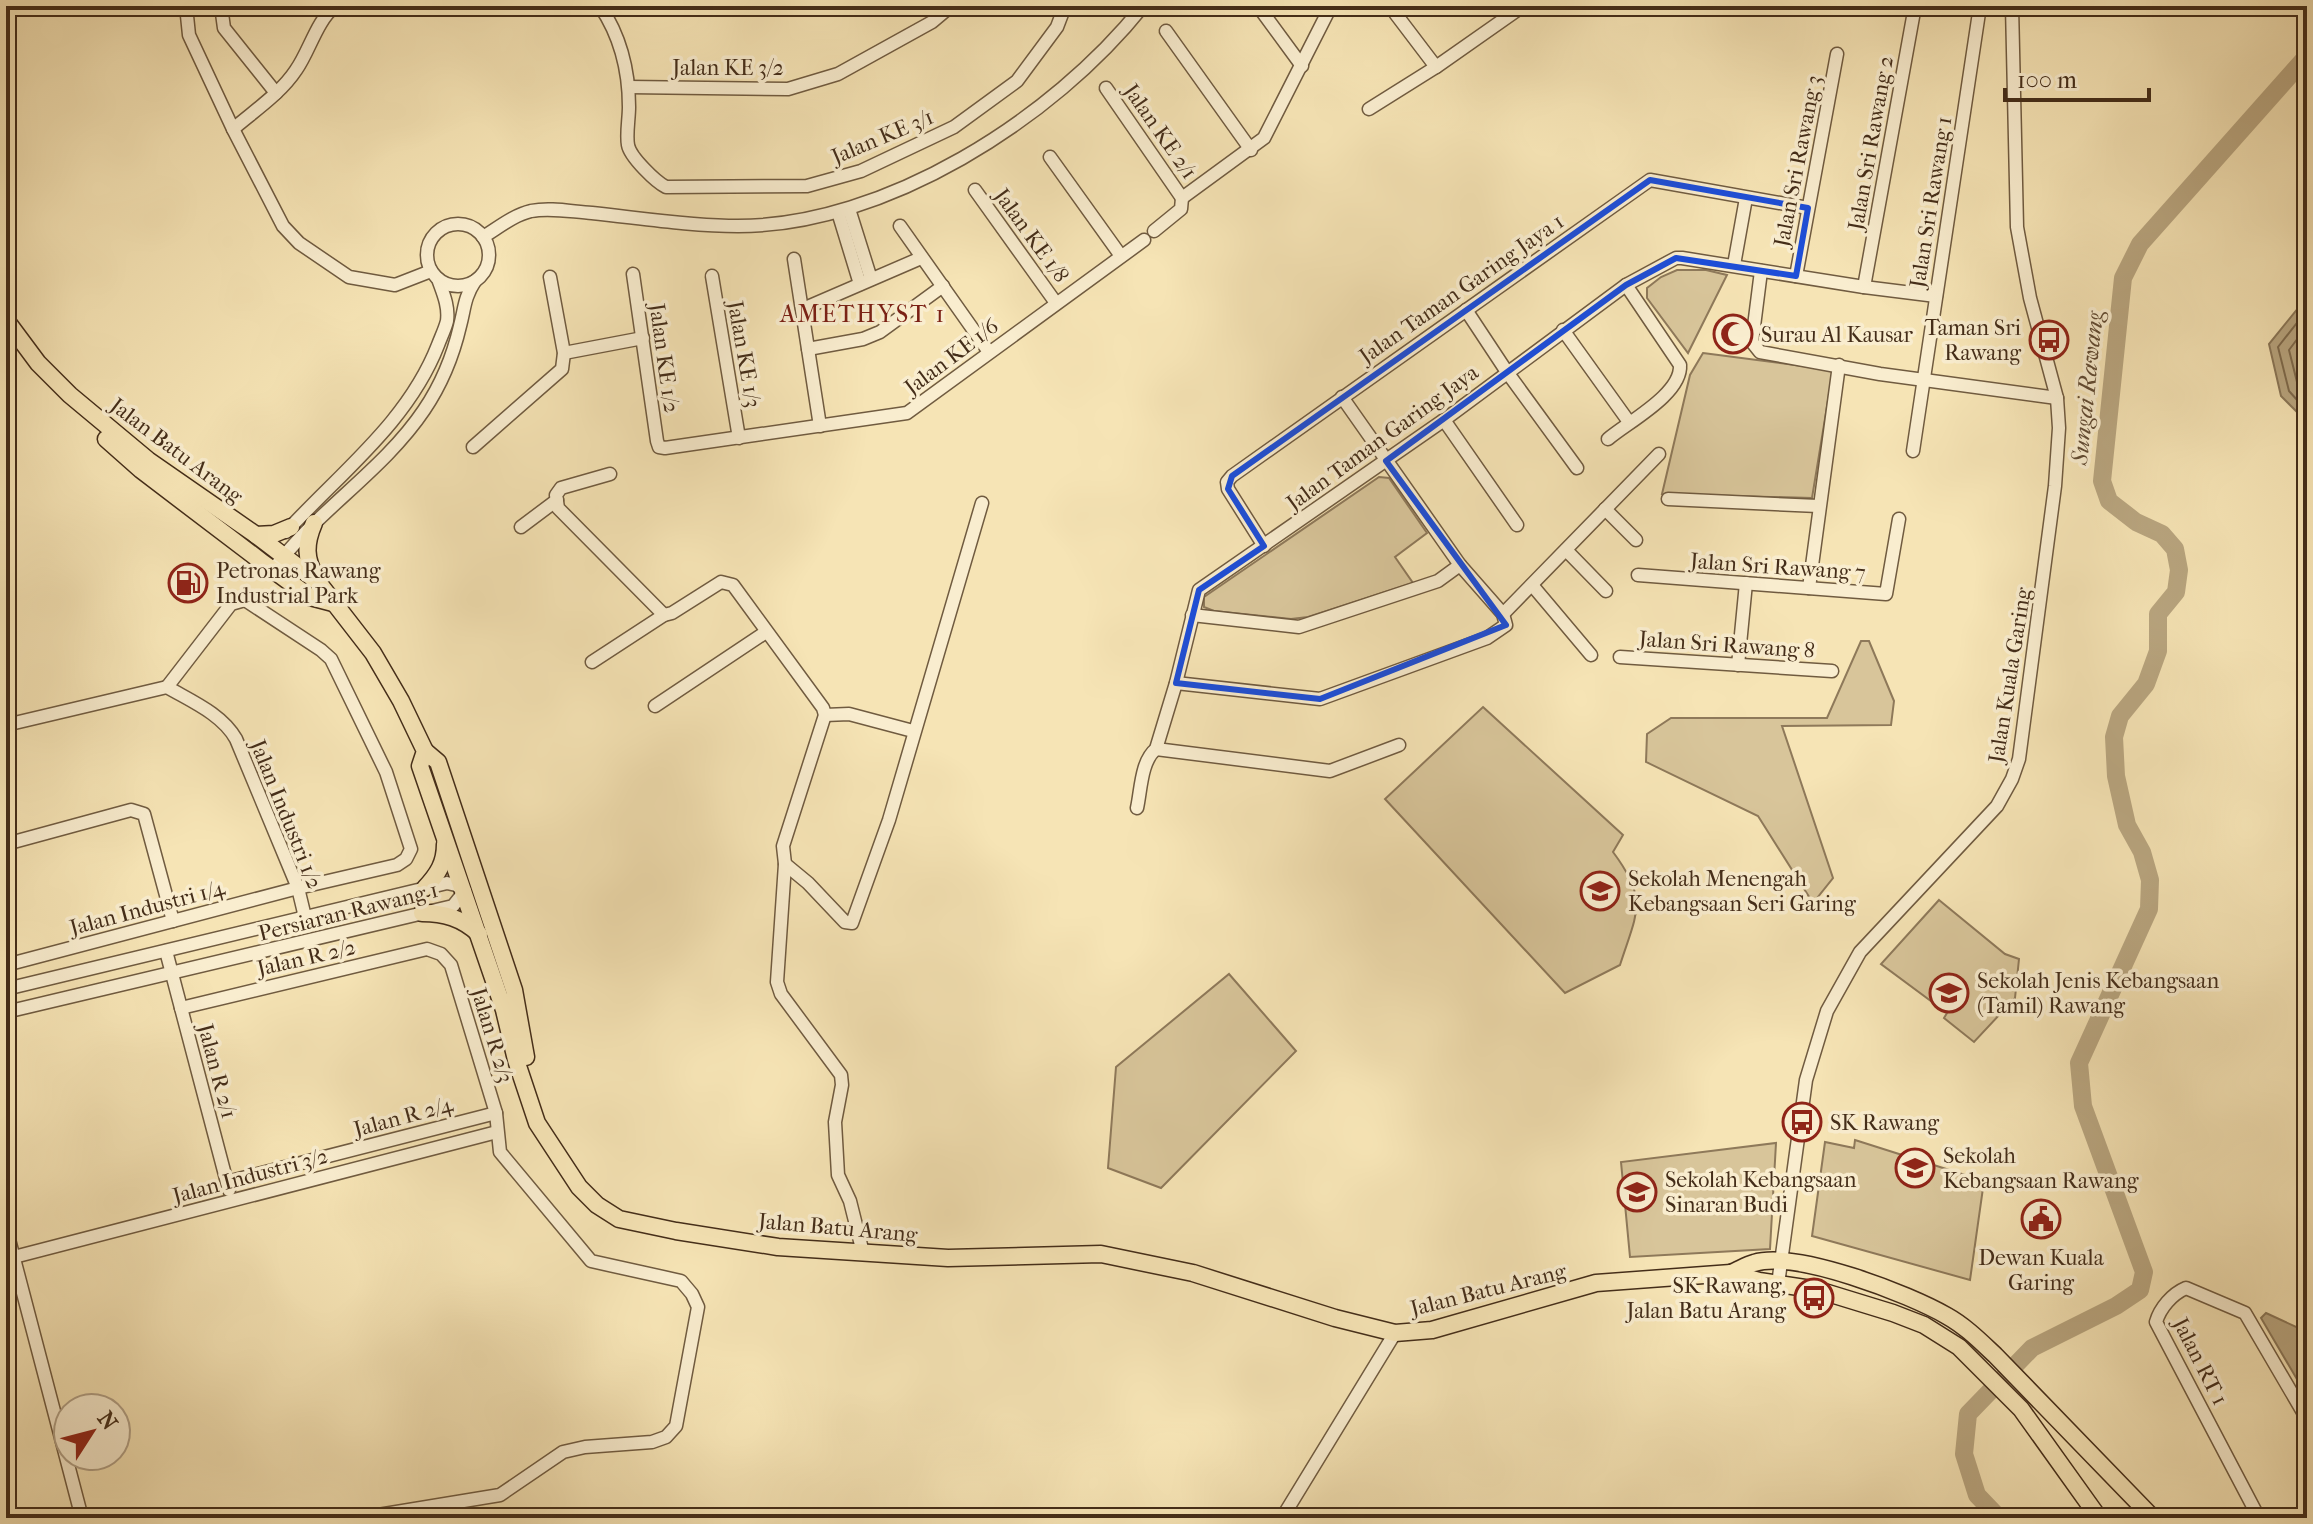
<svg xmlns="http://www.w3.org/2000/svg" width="2313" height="1524" viewBox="0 0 2313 1524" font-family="'IM FELL French Canon',serif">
  <rect width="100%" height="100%" fill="#f6e4b5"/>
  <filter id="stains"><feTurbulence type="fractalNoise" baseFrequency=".0025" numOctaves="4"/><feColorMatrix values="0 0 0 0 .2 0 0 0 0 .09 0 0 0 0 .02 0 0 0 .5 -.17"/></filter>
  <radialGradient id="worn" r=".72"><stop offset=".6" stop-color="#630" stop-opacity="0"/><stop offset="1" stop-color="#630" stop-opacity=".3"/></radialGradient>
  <g fill="#d8c59a" stroke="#8e795a" stroke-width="2">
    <polygon points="1677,270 1706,270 1727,275 1688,353 1647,298 1647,288 1661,277"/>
    <polygon points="1703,353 1833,370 1812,498 1662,494 1690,375"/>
    <polygon points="1379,477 1389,478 1427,533 1395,557 1413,583 1308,617 1291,619 1214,611 1204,607 1204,597"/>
    <polygon points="1861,641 1869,641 1894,701 1891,725 1782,726 1833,878 1813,903 1758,816 1646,762 1647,734 1671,718 1827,718"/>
    <path d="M1483 707 1623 835 1613 852C1649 900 1637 912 1620 965L1565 993 1385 799Z"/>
    <polygon points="1939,900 2005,954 2019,959 2015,998 1974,1042 1944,1018 1947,1013 1881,964"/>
    <polygon points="1229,974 1296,1051 1161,1188 1108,1168 1116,1067"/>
    <polygon points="1855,1140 1984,1181 1970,1280 1812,1236 1825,1142 1854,1148"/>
    <polygon points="1776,1143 1770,1249 1630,1257 1621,1162"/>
  </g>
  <g fill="#b9a680" stroke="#8a7657" stroke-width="2">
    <polygon points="2307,297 2307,422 2281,396 2269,344"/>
    <polygon points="2266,1313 2307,1332 2307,1376 2298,1381 2261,1318"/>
  </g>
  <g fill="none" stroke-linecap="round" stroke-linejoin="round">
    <g stroke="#7e6a4c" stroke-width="2">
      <polyline points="2307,310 2278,347 2289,391 2307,411"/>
      <polyline points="2307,326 2289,350 2298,386 2307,396"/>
    </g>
    <polyline stroke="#b9a680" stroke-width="18" points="1999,1518 1977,1495 1964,1454 1968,1414 2032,1348 2116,1306 2140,1290 2144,1272 2083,1106 2079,1063 2149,909 2150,880 2142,852 2127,825 2116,776 2114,737 2120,716 2146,684 2158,651 2158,614 2176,592 2179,570 2175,549 2162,534 2136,522 2109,501 2102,481 2123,278 2140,244 2307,56"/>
    <g stroke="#705b40" stroke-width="15">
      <g id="minor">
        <polyline points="186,6 189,35 233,129 283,226 299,243 349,277 395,285 431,271"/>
        <polyline points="221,6 224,28 276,93"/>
        <path d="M600 6C621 37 629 70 629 107 629 119 626 134 628 145 630 157 656 182 666 187L807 186 861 171 954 127 1017 81 1057 27 1065 6"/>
        <polyline points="1258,6 1302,66"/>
        <polyline points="1395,13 1436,67"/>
        <polyline points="1166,31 1251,150"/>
        <polyline points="629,87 788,89 838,74 932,22 951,6"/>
        <polyline points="1106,88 1182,198"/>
        <polyline points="1369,109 1436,67 1523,6"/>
        <path d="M233 129C254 111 281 93 296 70 310 50 316 22 335 6"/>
        <polyline points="1050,157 1121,256"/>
        <polyline points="975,190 1056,303"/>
        <polyline points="1182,198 1264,138 1331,6"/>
        <polyline points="849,209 871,279"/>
        <polyline points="838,212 860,284"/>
        <circle cx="458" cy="255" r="31"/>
        <polyline points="900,226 989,352"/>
        <polyline points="1154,231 1181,209 1182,198"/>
        <path d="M483 237C499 227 514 215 531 211 551 207 573 212 592 213 640 218 690 226 738 226 885 226 1053 119 1143 6"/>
        <polyline points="794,259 820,426"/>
        <polyline points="1734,265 1746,198"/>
        <polyline points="1761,271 1752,342 1760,352 1880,374 2057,398"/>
        <polyline points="633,274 657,441 659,447 665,448 907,413 1144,240"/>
        <polyline points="712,276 739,438"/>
        <polyline points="1796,276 1837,54"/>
        <polyline points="1864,287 1915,6"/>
        <polyline points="803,309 921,258"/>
        <polyline points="1466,310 1507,372 1577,468"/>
        <polyline points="1563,330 1629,422"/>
        <polyline points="808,349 863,339 880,332 943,286"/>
        <polyline points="564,353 643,338"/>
        <polyline points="6,396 9,402 6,406"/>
        <polyline points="1444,420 1517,525"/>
        <path d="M1608 439C1628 422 1682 394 1680 365L1626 285"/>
        <polyline points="473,447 562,369 564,353 550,277"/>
        <polyline points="1913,451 1980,6"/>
        <polyline points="610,474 561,488 556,495 558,508 664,615"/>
        <polyline points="1668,499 1818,506"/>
        <polyline points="1605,509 1636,540"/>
        <polyline points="521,527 557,500"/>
        <path d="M286 532C341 472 408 422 438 345 441 337 445 329 447 321 449 306 443 293 438 279"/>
        <polyline points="1264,546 1228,489 1227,482 1232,476 1650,180 1808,208"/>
        <polyline points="1566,550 1606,591"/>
        <path d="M273 570C316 511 383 471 424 410 441 385 453 356 460 326 465 307 464 298 475 281"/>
        <polyline points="1638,575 1886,594 1899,519"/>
        <polyline points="1532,585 1591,655"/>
        <polyline points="1809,588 1839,365"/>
        <polyline points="1503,614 1659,454"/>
        <polyline points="1192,615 1299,627 1438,581 1460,565"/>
        <polyline points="1620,657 1832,671"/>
        <polyline points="592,662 664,615 672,613 721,582 733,585 823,708 825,715 783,846 785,864 777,982 781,994 841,1075 842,1085 835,1122 838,1175 850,1201 863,1253"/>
        <polyline points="1738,665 1746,583"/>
        <polyline points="1176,683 1320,699 1487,638 1506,625 1503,614 1460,565 1342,397"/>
        <polyline points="655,706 766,632"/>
        <polyline points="825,715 849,714 913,731"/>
        <path d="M6 725 167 687C191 701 222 714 236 739L298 888 305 917"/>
        <polyline points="1156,749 1330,771 1399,745"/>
        <path d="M1137 808C1141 790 1141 761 1156 749L1176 683 1199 590 1444 420 1626 285 1676 258H1682L1864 287 1936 296"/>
        <polyline points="6,844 131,810 144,814 173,921"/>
        <polyline points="785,864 808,883 845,922 852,923 889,820 982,503"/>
        <polyline points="166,951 229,1190"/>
        <polyline points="6,965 298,888 397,865 406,859 411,849 386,772 331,659 321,650 245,600 231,604 167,687"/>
        <polyline points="6,989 447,883 456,885 465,891 453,906 6,1012"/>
        <polyline points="181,1008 427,949 441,954 451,965 496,1113 500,1152 591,1261 681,1281 692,1294 698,1307 676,1426 666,1437 652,1442 585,1447 563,1452 500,1495 360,1518"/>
        <polyline points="227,1182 496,1113"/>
        <polyline points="6,1228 82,1518"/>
        <polyline points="14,1257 497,1132"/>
        <polyline points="1778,1284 1806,1080 1827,1011 1860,952 1997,806 2012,779 2019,759 2055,486 2059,428 2057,398 2030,298 2017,227 2012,6"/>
        <polyline points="1282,1518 1395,1333"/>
        <path d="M2259 1518 2156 1322C2160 1308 2172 1294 2186 1288L2245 1313 2307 1419"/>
      </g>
    </g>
    <g stroke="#442d19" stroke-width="19">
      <g id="major">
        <polyline points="6,320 38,363 70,395 148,460 256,535 318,582 373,653 401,701 425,751 420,766 504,1010 516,1060 537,1123 579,1187 597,1205 619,1219 676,1231 778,1247 948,1258 1101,1254 1193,1273 1335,1318 1395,1333 1432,1330 1596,1283 1731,1273 1759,1281 1818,1290 1893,1313 1924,1325 1959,1347 2021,1409 2099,1518"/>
        <polyline points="106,439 141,470 262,562 310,597 333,603"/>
        <path d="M314 523C305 544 305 558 316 578"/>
        <polyline points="256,535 274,534 291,527"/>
        <polyline points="425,751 438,762 514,990 526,1057"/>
        <path d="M425 888C438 874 445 863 445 844"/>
        <path d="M422 913C444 913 462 918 479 934"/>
        <path d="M1731 1273C1739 1270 1746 1265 1754 1263 1796 1250 1909 1294 1947 1316 1965 1326 1980 1341 1995 1355L2153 1518"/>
      </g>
    </g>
    <use href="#minor" stroke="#f9edcf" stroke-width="12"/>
    <use href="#major" stroke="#f6e4b5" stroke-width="16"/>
  </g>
  <path fill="none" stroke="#1d4ed8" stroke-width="6" stroke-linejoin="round" d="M1650 180 1808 208 1796 276 1676 258 1626 285 1386 461 1506 625 1320 699 1176 683 1199 590 1264 546 1228 489 1232 476Z"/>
  <defs>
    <g id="mosque-ring" transform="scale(2)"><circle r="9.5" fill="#f9edcf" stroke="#8f2418" stroke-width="1.5"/><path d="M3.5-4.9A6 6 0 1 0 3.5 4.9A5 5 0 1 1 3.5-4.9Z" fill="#8f2418"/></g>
    <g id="bus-ring" transform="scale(2)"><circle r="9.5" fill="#f9edcf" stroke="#8f2418" stroke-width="1.5"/><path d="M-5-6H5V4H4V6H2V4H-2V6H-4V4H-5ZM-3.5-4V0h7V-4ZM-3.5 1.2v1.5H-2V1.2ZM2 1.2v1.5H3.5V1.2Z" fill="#8f2418"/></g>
    <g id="fuel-ring" transform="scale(2)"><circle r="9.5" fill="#f9edcf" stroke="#8f2418" stroke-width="1.5"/><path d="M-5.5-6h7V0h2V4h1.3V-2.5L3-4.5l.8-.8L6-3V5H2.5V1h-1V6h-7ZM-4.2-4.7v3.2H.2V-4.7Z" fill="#8f2418"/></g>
    <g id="school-ring" transform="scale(2)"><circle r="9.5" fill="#f9edcf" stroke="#8f2418" stroke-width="1.5"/><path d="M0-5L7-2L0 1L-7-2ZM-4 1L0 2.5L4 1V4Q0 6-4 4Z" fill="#8f2418"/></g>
    <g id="civic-ring" transform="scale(2)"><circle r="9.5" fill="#f9edcf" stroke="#8f2418" stroke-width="1.5"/><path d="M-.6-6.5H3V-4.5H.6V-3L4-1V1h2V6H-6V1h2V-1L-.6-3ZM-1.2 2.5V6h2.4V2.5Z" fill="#8f2418"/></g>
  </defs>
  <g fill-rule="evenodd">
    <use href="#mosque-ring" x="1733" y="334"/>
    <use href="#bus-ring" x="2049" y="340"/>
    <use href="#fuel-ring" x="188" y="583"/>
    <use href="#school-ring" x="1600" y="891"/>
    <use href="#school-ring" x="1949" y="993"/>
    <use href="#bus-ring" x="1802" y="1122"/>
    <use href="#school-ring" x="1915" y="1168"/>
    <use href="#school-ring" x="1637" y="1192"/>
    <use href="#civic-ring" x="2041" y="1219"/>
    <use href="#bus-ring" x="1814" y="1298"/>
  </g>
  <g text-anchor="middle" stroke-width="7" stroke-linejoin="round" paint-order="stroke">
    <g font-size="22" fill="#442d19" stroke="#f9edcf">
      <text x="728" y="75">Jalan KE 3/2</text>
      <text transform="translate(1161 131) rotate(55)" y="8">Jalan KE 2/1</text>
      <text transform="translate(882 136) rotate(-23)" y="8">Jalan KE 3/1</text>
      <text transform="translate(1870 143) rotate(-80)" y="8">Jalan Sri Rawang 2</text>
      <text transform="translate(1797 161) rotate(-79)" y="8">Jalan Sri Rawang 3</text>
      <text transform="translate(1930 202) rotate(-81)" y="8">Jalan Sri Rawang 1</text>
      <text transform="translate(1032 235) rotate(54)" y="8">Jalan KE 1/8</text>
      <text transform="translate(1461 288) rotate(-35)" y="8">Jalan Taman Garing Jaya 1</text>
      <text transform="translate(745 354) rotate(80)" y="8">Jalan KE 1/3</text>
      <text transform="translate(951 356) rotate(-37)" y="8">Jalan KE 1/6</text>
      <text transform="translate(665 358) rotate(82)" y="8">Jalan KE 1/2</text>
      <text transform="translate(1382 437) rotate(-36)" y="8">Jalan Taman Garing Jaya</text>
      <text transform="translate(177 450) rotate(37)" y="8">Jalan Batu Arang</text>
      <text transform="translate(1778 566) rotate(4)" y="8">Jalan Sri Rawang 7</text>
      <text transform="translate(1727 644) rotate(4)" y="8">Jalan Sri Rawang 8</text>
      <text transform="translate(2009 675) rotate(-81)" y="8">Jalan Kuala Garing</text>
      <text transform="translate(287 814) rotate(68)" y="8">Jalan Industri 1/2</text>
      <text transform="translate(147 907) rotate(-15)" y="8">Jalan Industri 1/4</text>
      <text transform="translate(348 911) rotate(-14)" y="8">Persiaran Rawang 1</text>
      <text transform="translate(306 957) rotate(-13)" y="8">Jalan R 2/2</text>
      <text transform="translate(493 1035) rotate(73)" y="8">Jalan R 2/3</text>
      <text transform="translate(218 1071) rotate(75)" y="8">Jalan R 2/1</text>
      <text transform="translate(403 1116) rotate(-15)" y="8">Jalan R 2/4</text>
      <text transform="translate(250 1175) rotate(-15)" y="8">Jalan Industri 3/2</text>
      <text transform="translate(838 1227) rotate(5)" y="8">Jalan Batu Arang</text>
      <text transform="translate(1488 1289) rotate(-14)" y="8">Jalan Batu Arang</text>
      <text transform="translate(2201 1361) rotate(63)" y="8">Jalan RT 1</text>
    </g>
    <g font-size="22" fill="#442d19" stroke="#f9edcf" text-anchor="start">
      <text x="2021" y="335" text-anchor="end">Taman Sri<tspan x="2021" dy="25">Rawang</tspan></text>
      <text x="1761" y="342">Surau Al Kausar</text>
      <text x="216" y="578">Petronas Rawang<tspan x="216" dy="25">Industrial Park</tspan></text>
      <text x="1628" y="886">Sekolah Menengah<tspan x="1628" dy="25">Kebangsaan Seri Garing</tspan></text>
      <text x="1977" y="988">Sekolah Jenis Kebangsaan<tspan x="1977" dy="25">(Tamil) Rawang</tspan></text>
      <text x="1830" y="1130">SK Rawang</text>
      <text x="1943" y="1163">Sekolah<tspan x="1943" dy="25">Kebangsaan Rawang</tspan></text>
      <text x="1665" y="1187">Sekolah Kebangsaan<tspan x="1665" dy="25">Sinaran Budi</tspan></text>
      <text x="2041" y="1265" text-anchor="middle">Dewan Kuala<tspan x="2041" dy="25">Garing</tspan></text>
      <text x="1786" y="1293" text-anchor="end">SK Rawang,<tspan x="1786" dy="25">Jalan Batu Arang</tspan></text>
    </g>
    <g font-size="24" letter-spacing="2" fill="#7a1f14" stroke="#f9edcf">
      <text x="863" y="322">AMETHYST 1</text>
    </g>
    <g font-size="24" font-style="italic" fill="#614b33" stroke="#f9edcf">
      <text transform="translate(2087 388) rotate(-84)" y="8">Sungai Rawang</text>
    </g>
  </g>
  <rect width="2313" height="1524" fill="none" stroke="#f6e4b5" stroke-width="32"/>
  <rect x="8" y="8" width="2297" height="1508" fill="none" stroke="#442d19" stroke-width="4"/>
  <rect x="16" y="16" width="2281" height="1492" fill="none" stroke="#442d19" stroke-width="2"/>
  <g transform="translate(92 1432) rotate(54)"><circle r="38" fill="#f9edcf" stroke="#b1a086" stroke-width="2"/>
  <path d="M0-6L14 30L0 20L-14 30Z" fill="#8f2418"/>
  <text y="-12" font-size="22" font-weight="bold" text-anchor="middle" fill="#442d19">N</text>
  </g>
  <path d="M2005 88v12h144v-12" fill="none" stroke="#442d19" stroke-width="4"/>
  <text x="2017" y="88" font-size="24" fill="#442d19" stroke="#f9edcf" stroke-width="6" paint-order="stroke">100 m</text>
  <rect width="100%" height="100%" filter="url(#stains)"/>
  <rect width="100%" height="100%" fill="url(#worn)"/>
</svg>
